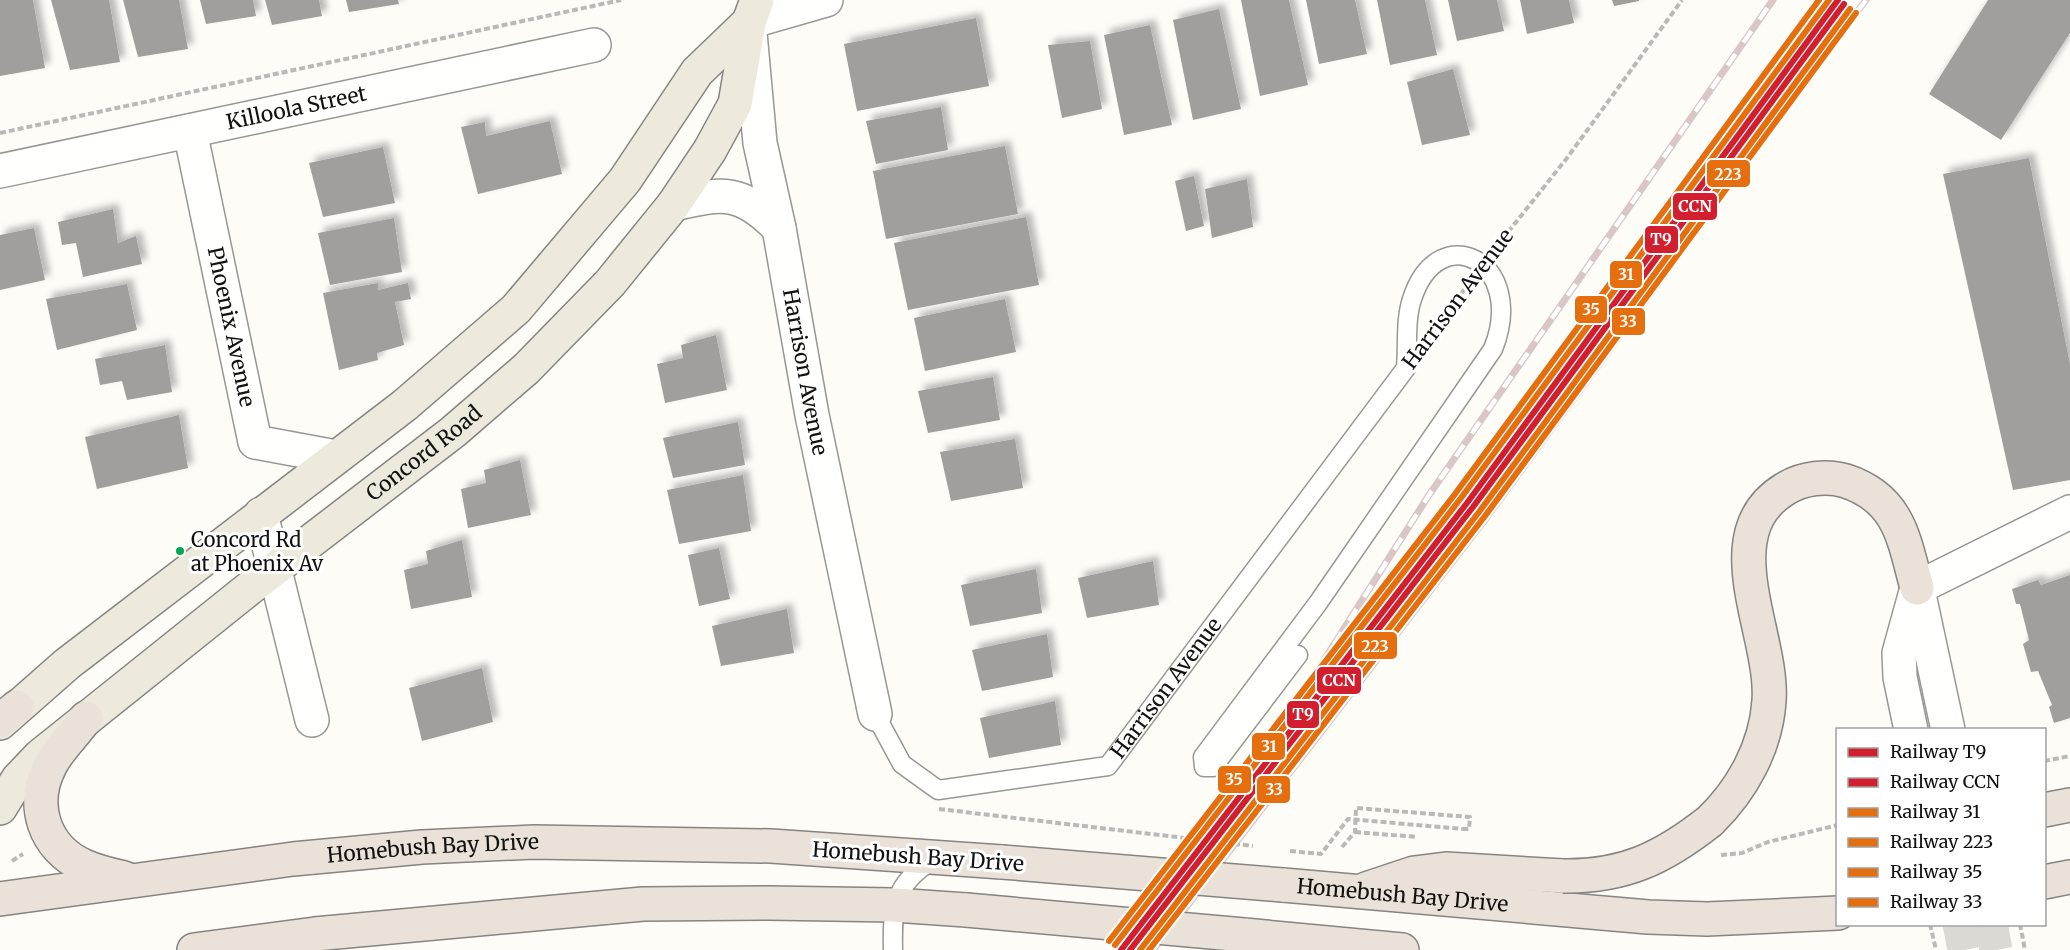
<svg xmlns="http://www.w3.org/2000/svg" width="2070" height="950" viewBox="0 0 2070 950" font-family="Merriweather,serif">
  <defs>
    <filter id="shadow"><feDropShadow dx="5.5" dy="-5.5" stdDeviation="3" flood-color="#0004"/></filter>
  </defs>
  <rect width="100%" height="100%" fill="#fdfcf7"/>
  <g fill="#a19f9c" filter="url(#shadow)">
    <polygon points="0,0 33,0 45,68 0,76"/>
    <polygon points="51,0 109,0 120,62 70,70"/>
    <polygon points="123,0 179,0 188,49 138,57"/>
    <polygon points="200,0 253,0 256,16 206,24"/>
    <polygon points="265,0 319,0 322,16 272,25"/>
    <polygon points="346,0 398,0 399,4 349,12"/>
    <polygon points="1241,0 1289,0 1308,85 1260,96"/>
    <polygon points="1306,0 1355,0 1367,54 1319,64"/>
    <polygon points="1377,0 1425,0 1437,55 1390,65"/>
    <polygon points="1448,0 1497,0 1504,31 1457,41"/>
    <polygon points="1520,0 1569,0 1574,23 1527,34"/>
    <polygon points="1612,0 1639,0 1639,1 1614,6"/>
    <polygon points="1988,0 2070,0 2070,33 2001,140 1929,94"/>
    <polygon points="1219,9 1241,109 1193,120 1173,20"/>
    <polygon points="976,18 989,86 857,111 844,44"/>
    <polygon points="1150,25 1172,125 1124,135 1104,35"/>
    <polygon points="1090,41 1102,109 1062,118 1048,45"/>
    <polygon points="1453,69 1470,135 1422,145 1407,82"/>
    <polygon points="941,107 948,150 876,164 866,121"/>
    <polygon points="550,121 562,174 478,194 461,127 485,122 486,136"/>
    <polygon points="1005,146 1018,214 886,239 873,171"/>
    <polygon points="383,147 395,203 323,217 309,163"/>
    <polygon points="2029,158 2070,364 2070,480 2013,490 1943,174"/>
    <polygon points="1194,176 1204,226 1186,231 1175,181"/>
    <polygon points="1247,179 1253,227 1212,238 1205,189"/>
    <polygon points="113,209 118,243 136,236 142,264 83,277 76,243 62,245 58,222"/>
    <polygon points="1026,217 1039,285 908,310 894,243"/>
    <polygon points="394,218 402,272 330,285 318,233"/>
    <polygon points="34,228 45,280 0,290 0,235"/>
    <polygon points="378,283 378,290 408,283 411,299 395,302 404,345 377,353 378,360 339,370 323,293"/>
    <polygon points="127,284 137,330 57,350 46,299"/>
    <polygon points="1005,299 1016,352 925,371 914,318"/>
    <polygon points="716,335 727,390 665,403 657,364 683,358 681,345"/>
    <polygon points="165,345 172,392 127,400 122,381 100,385 95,359"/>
    <polygon points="993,377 1000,420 928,433 918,391"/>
    <polygon points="179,415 188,468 97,489 85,437"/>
    <polygon points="738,422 745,465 673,478 663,438"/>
    <polygon points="1015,439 1023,488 951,501 940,452"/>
    <polygon points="520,460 531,515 468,528 461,489 486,483 484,470"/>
    <polygon points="743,475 751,531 679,544 667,490"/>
    <polygon points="462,540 472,597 411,609 404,570 428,564 426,551"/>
    <polygon points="719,548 730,599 699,606 688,555"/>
    <polygon points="1153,561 1159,605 1087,618 1078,578"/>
    <polygon points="1036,569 1042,613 970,626 961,585"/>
    <polygon points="2070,575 2070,718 2054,723 2049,707 2052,705 2038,671 2031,672 2023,644 2029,640 2020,604 2016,604 2012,589 2038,580 2041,585"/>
    <polygon points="787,609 794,653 721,666 712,626"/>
    <polygon points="1047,634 1053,677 982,691 972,650"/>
    <polygon points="482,668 493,722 422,741 409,688"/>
    <polygon points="1055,701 1061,745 989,758 980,718"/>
  </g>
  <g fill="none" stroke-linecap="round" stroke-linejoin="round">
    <g stroke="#dad9d4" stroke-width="33" stroke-dasharray="33 16" stroke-linecap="butt">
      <polyline points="1959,924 1964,950"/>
      <polyline points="1991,924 1996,950"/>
    </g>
    <g stroke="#979795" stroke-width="21">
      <g id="lane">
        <path id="s1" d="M875 714 902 764 938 790 1108 766 1406 368C1408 345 1405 320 1412 299 1439 216 1528 262 1493 349L1318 603 1203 757 1204 767H1213L1298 655"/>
        <path d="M893 950C892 908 894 883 933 860"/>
      </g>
    </g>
    <g stroke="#979795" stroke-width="36">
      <g id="street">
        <path id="s2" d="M826 0 749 22 760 143 779 228 812 415 875 714"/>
        <path id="s3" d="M190 131 255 442 336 457"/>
        <path id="s4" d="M0 171 594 45"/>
        <path d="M674 204C724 192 741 190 779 228"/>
        <polyline points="261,514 312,720"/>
        <polyline points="1917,588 2070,512"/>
        <polyline points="1918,590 1948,730"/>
        <polyline points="1911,730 1900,677 1899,653 1917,588"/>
      </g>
    </g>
    <g stroke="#858482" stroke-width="36">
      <g id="primary">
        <polyline points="0,723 67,664 405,405 516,309 625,180 697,72 749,22"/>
        <path id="s5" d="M0 808 18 779 40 756 251 587 453 432 526 369 610 283 674 204 710 150 735 104 749 22 757 0"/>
      </g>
    </g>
    <g stroke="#858482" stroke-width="36">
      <g id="highway">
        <path d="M86 718C75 734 58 749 50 766 30 805 44 848 84 866 97 872 111 875 124 878"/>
        <polyline points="0,721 17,707"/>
        <polyline points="2044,810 2070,805"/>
        <path d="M1710 821C1742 790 1766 747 1769 701 1774 635 1711 534 1785 489 1802 478 1827 475 1846 481 1900 499 1904 540 1917 588"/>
        <polyline points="2044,882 2070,877"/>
        <path id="s6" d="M1283 885 1648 917 1707 919 1838 913"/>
        <polyline points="1366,889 1414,873 1446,869 1563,876"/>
        <path id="s7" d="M0 899 293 859 422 847 534 842 771 846 1002 862"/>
        <polyline points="1244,935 1402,950"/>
        <polyline points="194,950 315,934 643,904 769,903 894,905 966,910"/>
      </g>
    </g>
    <g stroke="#b9b9b8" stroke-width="4" stroke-dasharray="6 3" stroke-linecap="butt">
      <polyline points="0,133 621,0"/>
      <polyline points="1497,246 1567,158 1682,0"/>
      <polyline points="1434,330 1467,286"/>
      <polyline points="2044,761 2070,756"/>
      <polyline points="1355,832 1417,837"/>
      <polyline points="1342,847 1355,832 1356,808 1470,817 1469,829 1463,829"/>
      <polyline points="1721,855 1742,853 1768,842 1838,825"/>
      <polyline points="12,861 23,854"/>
      <polyline points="1930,924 1936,950"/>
      <polyline points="2020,924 2025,950"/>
    </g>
    <use href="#lane" stroke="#fffffe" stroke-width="18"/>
    <use href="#street" stroke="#fffffe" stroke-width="33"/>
    <use href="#primary" stroke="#ede9dc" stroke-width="33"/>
    <use href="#highway" stroke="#eae1d8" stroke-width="33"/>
    <g stroke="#d9c6c7" stroke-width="7">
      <g id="rail">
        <polyline points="1319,668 1429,495 1773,0"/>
        <polyline points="1153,950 1487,517 1866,0"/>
      </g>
    </g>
    <use href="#rail" stroke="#fff" stroke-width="4.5" stroke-dasharray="14" stroke-linecap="butt"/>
    <g stroke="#858482" stroke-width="36" stroke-linecap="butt">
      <g id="highway-bridge">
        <polyline points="1002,862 1283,885"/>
        <path d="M1563 876C1624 877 1663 858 1710 821"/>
        <polyline points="966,910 1244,935"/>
      </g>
    </g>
    <g stroke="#b9b9b8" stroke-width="4" stroke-dasharray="6 3" stroke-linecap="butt">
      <polyline points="939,809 1253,846"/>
      <polyline points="1290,851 1321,854 1348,819 1463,829"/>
    </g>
    <use href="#highway-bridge" stroke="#eae1d8" stroke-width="33"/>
    <g stroke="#fff" stroke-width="10">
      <polyline id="rail-1" points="1121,950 1467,503 1838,0"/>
    </g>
    <g stroke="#fff" stroke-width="10">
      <polyline id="rail-2" points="1130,950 1473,507 1844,4"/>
    </g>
    <g stroke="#fff" stroke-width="10">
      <polyline id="rail-3" points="1115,945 1461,498 1829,0"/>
    </g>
    <g stroke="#fff" stroke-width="10">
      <polyline id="rail-4" points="1140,950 1479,512 1850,9"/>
    </g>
    <g stroke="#fff" stroke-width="10">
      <polyline id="rail-5" points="1109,941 1455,494 1819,0"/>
    </g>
    <g stroke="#fff" stroke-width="10">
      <polyline id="rail-6" points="1149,950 1485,516 1856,13"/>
    </g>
    <use href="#rail-1" stroke="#d11f2f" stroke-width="6"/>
    <use href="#rail-2" stroke="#d11f2f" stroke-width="6"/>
    <use href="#rail-3" stroke="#e56e0f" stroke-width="6"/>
    <use href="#rail-4" stroke="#e56e0f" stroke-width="6"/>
    <use href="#rail-5" stroke="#e56e0f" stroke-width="6"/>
    <use href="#rail-6" stroke="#e56e0f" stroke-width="6"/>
  </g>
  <circle fill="#00a651" stroke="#fff" stroke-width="2" cx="180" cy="551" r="5"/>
  <g text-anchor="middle" stroke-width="6" stroke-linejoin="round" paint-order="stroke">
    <g font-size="20" fill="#111" stroke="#fff" text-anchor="start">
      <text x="191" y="547">Concord Rd<tspan x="191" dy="24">at Phoenix Av</tspan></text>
    </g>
    <g font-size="21" fill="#111" stroke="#fff">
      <text dy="7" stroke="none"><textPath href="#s4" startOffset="303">Killoola Street</textPath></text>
      <text transform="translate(1458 299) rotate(-53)" y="7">Harrison Avenue</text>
      <text dy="7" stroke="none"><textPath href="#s3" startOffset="200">Phoenix Avenue</textPath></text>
      <text dy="7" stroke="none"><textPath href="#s2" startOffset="435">Harrison Avenue</textPath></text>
      <text dy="7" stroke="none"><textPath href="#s5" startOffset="555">Concord Road</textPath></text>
      <text dy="7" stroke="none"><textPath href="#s1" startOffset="370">Harrison Avenue</textPath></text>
      <text dy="7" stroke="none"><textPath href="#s7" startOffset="436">Homebush Bay Drive</textPath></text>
      <text transform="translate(918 857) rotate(4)" y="7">Homebush Bay Drive</text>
      <text dy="7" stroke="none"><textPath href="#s6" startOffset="120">Homebush Bay Drive</textPath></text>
    </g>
  </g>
  <g stroke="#fff" stroke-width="2">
    <rect x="1706" y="159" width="45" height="29" rx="6" fill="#e56e0f"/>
    <rect x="1672" y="192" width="46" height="29" rx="6" fill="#d11f2f"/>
    <rect x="1644" y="225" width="35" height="29" rx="6" fill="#d11f2f"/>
    <rect x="1609" y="260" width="34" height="29" rx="6" fill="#e56e0f"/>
    <rect x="1574" y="295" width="34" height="29" rx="6" fill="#e56e0f"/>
    <rect x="1611" y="307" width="35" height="29" rx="6" fill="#e56e0f"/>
    <rect x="1353" y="631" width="45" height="29" rx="6" fill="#e56e0f"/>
    <rect x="1316" y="666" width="46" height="29" rx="6" fill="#d11f2f"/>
    <rect x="1286" y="700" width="34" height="29" rx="6" fill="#d11f2f"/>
    <rect x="1251" y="732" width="35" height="29" rx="6" fill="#e56e0f"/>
    <rect x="1217" y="765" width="35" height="29" rx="6" fill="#e56e0f"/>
    <rect x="1256" y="775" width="35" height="29" rx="6" fill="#e56e0f"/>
  </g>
  <g font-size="16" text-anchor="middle" font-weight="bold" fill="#fff">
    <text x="1728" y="180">223</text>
    <text x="1695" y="212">CCN</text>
    <text x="1661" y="245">T9</text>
    <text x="1626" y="280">31</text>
    <text x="1591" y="315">35</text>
    <text x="1628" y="327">33</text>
    <text x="1375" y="652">223</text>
    <text x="1339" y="686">CCN</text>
    <text x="1303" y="720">T9</text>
    <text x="1269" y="752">31</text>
    <text x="1234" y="785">35</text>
    <text x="1274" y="795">33</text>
  </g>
  <rect x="1836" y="728" width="210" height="198" fill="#ffffff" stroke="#a0a0a0" stroke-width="1.5"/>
  <rect x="1848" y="748" width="30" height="9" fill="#d11f2f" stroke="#a0a0a0" stroke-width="1.5"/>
  <text x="1890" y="758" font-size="18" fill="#111111">Railway T9</text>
  <rect x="1848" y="778" width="30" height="9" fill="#d11f2f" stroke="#a0a0a0" stroke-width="1.5"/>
  <text x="1890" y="788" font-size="18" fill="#111111">Railway CCN</text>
  <rect x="1848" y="808" width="30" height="9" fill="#e56e0f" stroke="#a0a0a0" stroke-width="1.5"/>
  <text x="1890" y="818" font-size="18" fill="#111111">Railway 31</text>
  <rect x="1848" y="838" width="30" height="9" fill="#e56e0f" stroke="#a0a0a0" stroke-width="1.5"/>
  <text x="1890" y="848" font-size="18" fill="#111111">Railway 223</text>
  <rect x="1848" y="868" width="30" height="9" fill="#e56e0f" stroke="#a0a0a0" stroke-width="1.5"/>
  <text x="1890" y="878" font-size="18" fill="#111111">Railway 35</text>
  <rect x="1848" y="898" width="30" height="9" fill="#e56e0f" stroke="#a0a0a0" stroke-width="1.5"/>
  <text x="1890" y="908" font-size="18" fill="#111111">Railway 33</text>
</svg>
